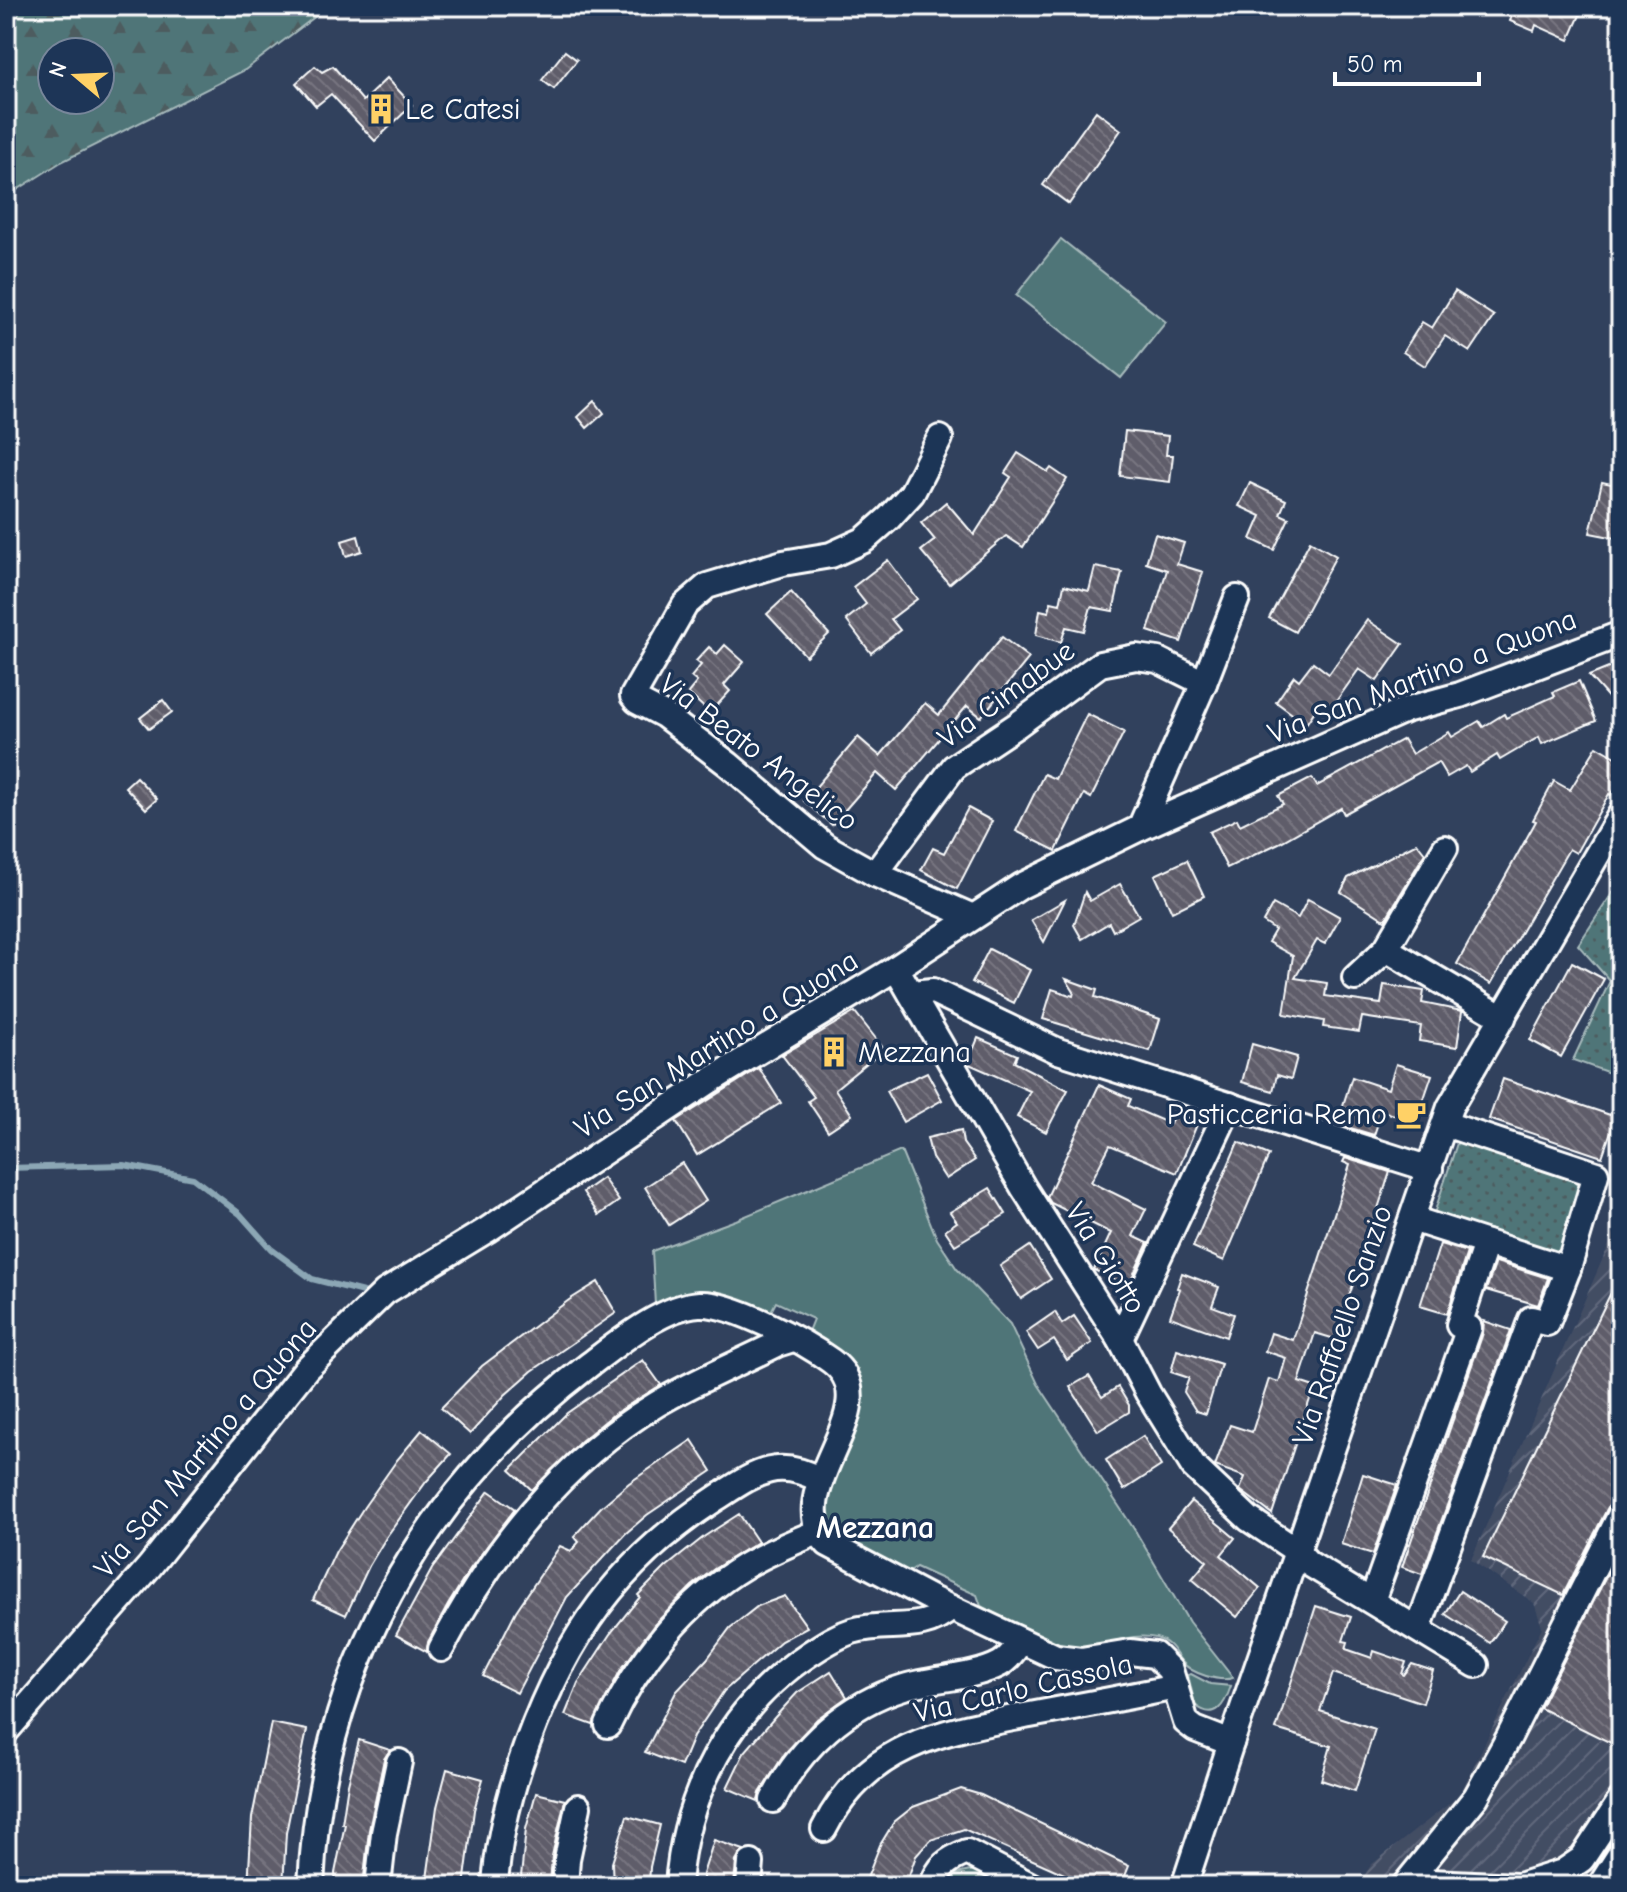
<svg xmlns="http://www.w3.org/2000/svg" width="1627" height="1892" viewBox="0 0 1627 1892" font-family="'Comic Neue',sans-serif">
  <defs>
    <pattern id="industrial-furrows" width="10" height="10" patternUnits="userSpaceOnUse" patternTransform="scale(2)"><rect width="10" height="10" fill="#434d64"/><path d="M-1 1l2-2M0 10L10 0M9 11l2-2" fill="none" stroke="#5f687b"/></pattern>
    <pattern id="forest-firs" width="22" height="20" patternUnits="userSpaceOnUse" patternTransform="scale(2)"><rect width="22" height="20" fill="#4f7578"/><path d="M5 1l3.5 6h-7zM16 11l3.5 6h-7z" fill="#4d5c5e"/></pattern>
    <pattern id="park-dots" width="8" height="8" patternUnits="userSpaceOnUse" patternTransform="scale(2)"><rect width="8" height="8" fill="#4f7578"/><path d="M2 2h.1M6 6h.1" fill="none" stroke="#4d5c5e" stroke-width="1.8" stroke-linecap="round"/></pattern>
    <pattern id="building-back-hatch" width="6" height="6" patternUnits="userSpaceOnUse" patternTransform="scale(2)"><rect width="6" height="6" fill="#5f5d6a"/><path d="M-1 5l2 2M0 0l6 6M5-1l2 2" fill="none" stroke="#777580"/></pattern>
  </defs>
  <rect width="100%" height="100%" fill="#31415d"/>
  <filter id="ink" filterUnits="userSpaceOnUse"><feTurbulence type="fractalNoise" baseFrequency=".0125" numOctaves="2"/><feDisplacementMap in="SourceGraphic" scale="16" xChannelSelector="R" yChannelSelector="G"/><feConvolveMatrix kernelMatrix="1 2 1 2 8 2 1 2 1" color-interpolation-filters="sRGB"/></filter>
  <g filter="url(#ink)">
    <polygon fill="url(#industrial-furrows)" points="1621,1217 1621,1886 1358,1886 1371,1865 1459,1796 1542,1627 1534,1603 1471,1560"/>
    <g fill="#4f7578" stroke="#a7babc" stroke-width="2">
      <polygon points="1061,239 1166,322 1121,378 1016,295"/>
      <path d="M901 1151 937 1239 957 1269 1010 1324 1038 1384 1136 1532 1189 1622 1233 1678C1219 1682 1192 1674 1182 1662 1174 1652 1171 1642 1156 1638 1130 1632 1109 1646 1083 1647 1053 1648 1008 1620 981 1606L977 1595 916 1567 904 1575 837 1539 829 1528 823 1502 857 1421 860 1401 838 1352 827 1343 807 1334 813 1319 776 1302 768 1317C717 1294 710 1284 655 1305L652 1251 736 1220Z"/>
      <path d="M1191 1674 1210 1684 1231 1686C1225 1704 1216 1722 1195 1705L1188 1675Z"/>
    </g>
    <path fill="url(#forest-firs)" stroke="#a7babc" stroke-width="2" fill-rule="evenodd" d="M6 6H329L245 70 61 162 6 197ZM52 52H100V100H52Z"/>
    <g fill="url(#park-dots)" stroke="#a7babc" stroke-width="2">
      <polygon points="1621,880 1621,1077 1573,1060 1610,981 1578,945"/>
      <polygon points="1459,1137 1588,1180 1560,1259 1433,1217"/>
      <polygon points="979,1869 993,1871 988,1886 946,1886 957,1874"/>
    </g>
    <g fill="none" stroke-linecap="round" stroke-linejoin="round">
      <polyline stroke="#8ca7b5" stroke-width="6" points="6,1168 124,1165 193,1178 240,1214 271,1249 312,1279 371,1294"/>
    </g>
    <g fill="url(#building-back-hatch)" stroke="#fff" stroke-width="2">
      <polygon points="1516,6 1584,6 1569,40 1536,25 1534,31 1510,21"/>
      <polygon points="565,51 577,60 554,89 542,80"/>
      <polygon points="315,66 322,72 333,66 363,101 387,78 412,105 375,141 331,94 316,106 296,83"/>
      <polygon points="1096,111 1121,130 1069,204 1043,185"/>
      <polygon points="1455,291 1494,316 1470,352 1445,336 1425,366 1403,352 1422,322 1432,328"/>
      <polygon points="595,401 604,413 587,428 578,417"/>
      <polygon points="1125,431 1168,436 1166,455 1173,455 1170,482 1120,476"/>
      <polygon points="1018,453 1048,472 1051,468 1067,479 1023,547 1006,536 949,584 921,551 935,540 921,523 946,502 974,535 1011,477 1005,473"/>
      <polygon points="1602,482 1621,486 1621,539 1590,533"/>
      <polygon points="1250,483 1286,500 1280,514 1289,518 1274,550 1251,539 1261,516 1239,506"/>
      <polygon points="1155,534 1184,543 1177,564 1203,572 1181,642 1148,631 1167,570 1146,563"/>
      <polygon points="358,536 362,551 346,556 342,541"/>
      <polygon points="1310,541 1336,556 1295,632 1269,618"/>
      <polygon points="888,560 917,599 891,619 900,630 871,653 846,620 866,604 853,587"/>
      <polygon points="1095,567 1122,572 1113,611 1091,607 1084,631 1066,627 1061,642 1036,635 1040,610 1049,612 1051,602 1060,604 1064,585 1089,591"/>
      <polygon points="791,592 829,634 806,656 767,614"/>
      <polygon points="1367,620 1403,644 1377,681 1359,669 1332,707 1322,700 1306,724 1276,702 1294,676 1299,680 1313,662 1329,674"/>
      <polygon points="1002,637 1029,658 981,717 967,706 896,790 877,773 832,825 804,801 858,737 880,756 925,703 939,715"/>
      <polygon points="725,645 744,662 724,685 730,691 710,713 688,693 697,682 691,677 701,665 696,661 709,647 717,654"/>
      <polygon points="1621,663 1621,712 1589,676"/>
      <polygon points="1579,681 1596,721 1542,744 1539,737 1500,760 1497,755 1470,772 1466,766 1447,777 1438,762 1344,814 1341,808 1279,843 1227,868 1209,832 1237,819 1240,825 1283,804 1278,796 1312,778 1317,786 1403,739 1412,754 1449,732 1452,737 1479,721 1483,727 1504,714 1506,718 1555,696 1553,692"/>
      <polygon points="163,700 172,712 149,729 140,718"/>
      <polygon points="1087,714 1124,732 1091,798 1084,794 1056,851 1016,831 1044,774 1055,779"/>
      <polygon points="1597,746 1621,760 1621,779 1611,795 1609,794 1576,853 1569,849 1491,984 1457,964 1536,821 1533,820 1554,781 1570,790"/>
      <polygon points="136,777 157,799 146,809 125,787"/>
      <polygon points="968,808 992,821 957,889 921,870 933,848 944,853"/>
      <polygon points="1417,843 1425,853 1385,920 1341,892 1348,878"/>
      <polygon points="1187,860 1204,896 1172,912 1155,875"/>
      <polygon points="1120,884 1139,916 1113,931 1109,923 1082,939 1074,925 1085,892 1090,901"/>
      <polygon points="1308,899 1340,917 1325,944 1317,940 1295,978 1327,983 1325,996 1381,1004 1384,985 1424,991 1422,1003 1462,1011 1457,1047 1419,1041 1421,1026 1362,1017 1359,1032 1323,1027 1324,1021 1284,1014 1293,956 1268,942 1275,930 1263,922 1273,904 1298,918"/>
      <polygon points="1065,900 1044,942 1031,920"/>
      <polygon points="989,949 1030,970 1014,1003 972,982"/>
      <polygon points="1572,962 1604,979 1561,1057 1530,1040"/>
      <polygon points="1066,979 1097,990 1095,997 1160,1019 1150,1051 1043,1019 1052,989 1073,996 1074,992"/>
      <polygon points="855,1012 884,1049 835,1089 852,1115 828,1131 808,1101 814,1097 782,1055"/>
      <polygon points="978,1038 1017,1055 1014,1062 1068,1090 1046,1132 1017,1117 1030,1091 969,1064 968,1062"/>
      <polygon points="1252,1044 1297,1057 1291,1079 1277,1075 1273,1091 1242,1082"/>
      <polygon points="1396,1064 1432,1075 1416,1122 1382,1111 1374,1135 1337,1124 1352,1077 1388,1089"/>
      <polygon points="759,1068 781,1103 697,1155 676,1121"/>
      <polygon points="927,1072 942,1100 903,1122 886,1091"/>
      <polygon points="1503,1079 1616,1117 1602,1157 1489,1119"/>
      <polygon points="1099,1085 1131,1099 1128,1106 1170,1124 1175,1112 1198,1122 1177,1173 1110,1145 1091,1182 1146,1209 1133,1236 1148,1243 1128,1286 1094,1270 1111,1233 1051,1203 1047,1197"/>
      <polygon points="961,1130 963,1143 975,1160 946,1179 932,1158 927,1138"/>
      <polygon points="1238,1142 1269,1155 1224,1261 1193,1247"/>
      <polygon points="1345,1158 1390,1172 1335,1339 1315,1333 1299,1382 1314,1387 1272,1514 1240,1490 1245,1477 1215,1466 1230,1425 1252,1432 1269,1379 1279,1382 1286,1358 1265,1351 1271,1333 1293,1340 1350,1165 1343,1162"/>
      <polygon points="682,1163 706,1201 669,1225 645,1187"/>
      <polygon points="603,1178 619,1201 599,1215 583,1192"/>
      <polygon points="990,1188 1006,1214 955,1245 945,1230 957,1222 950,1212"/>
      <polygon points="1440,1244 1467,1252 1447,1314 1420,1306"/>
      <polygon points="1030,1246 1051,1279 1021,1299 1000,1266"/>
      <polygon points="1496,1262 1548,1278 1538,1305 1486,1290"/>
      <polygon points="1621,1272 1621,1499 1613,1501 1608,1507 1563,1595 1483,1557"/>
      <polygon points="1182,1273 1219,1287 1212,1306 1234,1314 1226,1337 1170,1317 1180,1289 1177,1288"/>
      <polygon points="598,1282 616,1313 532,1371 505,1395 470,1434 441,1408 482,1366 569,1300"/>
      <polygon points="1055,1312 1062,1324 1074,1316 1092,1343 1067,1360 1054,1340 1038,1350 1026,1332"/>
      <polygon points="1484,1321 1511,1330 1422,1574 1402,1567 1483,1333"/>
      <polygon points="1177,1350 1221,1364 1206,1414 1196,1411 1184,1392 1189,1378 1171,1372"/>
      <polygon points="643,1360 661,1385 614,1414 581,1441 532,1490 510,1470 567,1413"/>
      <polygon points="1089,1376 1102,1397 1118,1387 1129,1405 1129,1412 1098,1431 1070,1387"/>
      <polygon points="422,1430 451,1454 426,1482 387,1536 369,1566 346,1615 313,1600 336,1551 364,1507 397,1460"/>
      <polygon points="1143,1436 1161,1466 1124,1490 1106,1460"/>
      <polygon points="692,1440 712,1471 647,1515 625,1534 567,1597 517,1693 483,1676 516,1611 560,1546 571,1551 579,1542 574,1536 601,1507 629,1483"/>
      <polygon points="1363,1474 1397,1485 1373,1554 1341,1544"/>
      <polygon points="489,1491 515,1509 470,1569 448,1605 428,1642 427,1652 396,1635 432,1569"/>
      <polygon points="1191,1501 1235,1538 1221,1555 1260,1588 1237,1617 1192,1579 1207,1561 1168,1528"/>
      <polygon points="739,1514 758,1542 714,1569 692,1586 654,1625 620,1671 593,1725 565,1715 578,1683 610,1634 640,1597 638,1595 666,1567 705,1536"/>
      <polygon points="1621,1547 1621,1748 1540,1708"/>
      <polygon points="1460,1591 1505,1621 1490,1643 1445,1614"/>
      <polygon points="785,1596 807,1627 781,1641 724,1691 693,1737 681,1766 645,1752 676,1692 707,1659 730,1628 758,1606"/>
      <polygon points="1316,1606 1351,1617 1343,1641 1348,1642 1346,1649 1372,1658 1374,1651 1406,1662 1402,1674 1404,1675 1412,1664 1433,1671 1423,1703 1333,1673 1320,1711 1375,1729 1355,1791 1321,1780 1331,1746 1276,1729"/>
      <polygon points="831,1671 847,1697 817,1719 785,1753 760,1793 758,1801 727,1788 744,1753 775,1717 797,1693"/>
      <polygon points="271,1723 307,1730 286,1833 283,1886 248,1886 252,1818"/>
      <polygon points="359,1740 390,1750 384,1759 369,1830 363,1886 336,1886 335,1873 345,1824 342,1824 348,1784"/>
      <polygon points="447,1769 483,1779 474,1810 464,1886 426,1886 437,1807"/>
      <polygon points="961,1789 981,1795 1129,1866 1121,1886 1091,1886 964,1829 930,1840 916,1856 905,1886 864,1886 880,1845 894,1822 913,1807"/>
      <polygon points="536,1793 565,1800 552,1856 550,1886 520,1886 526,1829"/>
      <polygon points="627,1816 660,1825 650,1867 649,1886 613,1886 612,1863"/>
      <polygon points="714,1840 744,1850 736,1861 734,1886 703,1886 703,1874"/>
    </g>
    <g fill="none" stroke-linecap="round" stroke-linejoin="round">
      <g stroke="#fff" stroke-width="30">
        <g id="minor">
          <polyline points="940,438 912,493 889,518 864,540 831,555 783,563 707,586 685,605 633,696 637,701 664,715 728,764 825,846 875,874 973,917"/>
          <polyline points="1204,683 1237,598"/>
          <polyline points="875,874 954,767 1017,725 1100,664 1136,657 1158,660 1204,683 1140,828"/>
          <polyline points="1386,949 1503,1018"/>
          <polyline points="896,968 1023,1187 1120,1339 1148,1393 1193,1466 1249,1519 1297,1551 1308,1563 1476,1665"/>
          <polyline points="1355,978 1386,949 1445,848"/>
          <polyline points="911,993 933,991 1058,1051 1430,1169"/>
          <polyline points="1412,1219 1568,1269 1596,1174 1445,1124"/>
          <polyline points="1120,1339 1230,1105"/>
          <polyline points="1372,1601 1469,1328 1459,1325 1486,1243"/>
          <polyline points="1418,1629 1531,1319 1547,1323 1568,1269"/>
          <path d="M441 1649C491 1552 562 1461 657 1404 695 1381 737 1364 777 1344L793 1339"/>
          <path d="M608 1725C637 1662 685 1602 745 1566 767 1553 793 1542 818 1532"/>
          <polyline points="6,1731 150,1566 306,1369 385,1292 487,1230 708,1082 896,968 1021,886 1140,828 1405,710 1460,695 1621,634"/>
          <path d="M773 1800C800 1747 847 1704 904 1687 933 1678 974 1678 1000 1664 1009 1659 1015 1650 1020 1642"/>
          <path d="M824 1829C867 1743 944 1731 1030 1715 1079 1706 1127 1697 1176 1687"/>
          <polyline points="1409,1881 1517,1886"/>
          <path d="M311 1886C320 1673 420 1494 589 1365 617 1344 663 1306 699 1304 731 1302 804 1341 831 1361 893 1406 777 1491 828 1544L932 1599 1056 1657 1081 1660 1130 1652 1155 1655 1170 1670 1186 1722 1195 1729 1231 1743"/>
          <polyline points="378,1886 384,1833 399,1762"/>
          <path d="M495 1886C498 1837 510 1791 527 1744 566 1637 618 1562 715 1499 754 1474 776 1456 820 1480"/>
          <polyline points="565,1886 567,1859 578,1807"/>
          <path d="M678 1886C684 1794 731 1705 809 1654 823 1645 836 1636 852 1631 887 1620 922 1635 951 1608"/>
          <polyline points="749,1886 751,1863"/>
          <path d="M932 1886C939 1866 947 1860 967 1852L1032 1886"/>
          <polyline points="1184,1886 1231,1743 1450,1107 1621,814"/>
          <polyline points="1404,1886 1476,1797 1509,1737 1621,1514"/>
          <polyline points="1519,1886 1563,1872 1582,1859 1621,1800"/>
          <polyline points="1600,1886 1621,1853"/>
        </g>
      </g>
      <use href="#minor" stroke="#1d3557" stroke-width="24"/>
    </g>
  </g>
  <defs>
    <g id="building-bare" transform="scale(2.4)"><path d="M-4-6H4V6H1V3H-1V6H-4ZM-2.5-4.3h1.7v1.8h-1.7ZM.8-4.3h1.7v1.8H.8ZM-2.5-1h1.7V.8h-1.7ZM.8-1h1.7V.8H.8Z" fill="#ffd166" stroke="#1d3557" stroke-width="2.5" paint-order="stroke"/></g>
    <g id="cafe-bare" transform="scale(2.4)"><path d="M-5.5-4.5H6V0H3Q3 3.5 0 3.5H-2.5Q-5.5 3.5-5.5 0ZM3-3.2v2h1.7v-2ZM-6 4.5H4V6H-6Z" fill="#ffd166" stroke="#1d3557" stroke-width="2.5" paint-order="stroke"/></g>
  </defs>
  <g fill-rule="evenodd">
    <use href="#building-bare" x="381" y="109"/>
    <use href="#building-bare" x="834" y="1052"/>
    <use href="#cafe-bare" x="1411" y="1114"/>
  </g>
  <g text-anchor="middle" stroke-width="7" stroke-linejoin="round" paint-order="stroke">
    <g font-size="30" fill="#fff" stroke="#1d3557" text-anchor="start">
      <text x="405" y="119">Le Catesi</text>
      <text x="858" y="1062">Mezzana</text>
      <text x="1387" y="1124" text-anchor="end">Pasticceria Remo</text>
    </g>
    <g font-size="30" fill="#fff" stroke="#1d3557">
      <text transform="translate(1422 676) rotate(-21)" y="10">Via San Martino a Quona</text>
      <text transform="translate(1006 694) rotate(-36)" y="10">Via Cimabue</text>
      <text transform="translate(759 752) rotate(37)" y="10">Via Beato Angelico</text>
      <text transform="translate(716 1044) rotate(-32)" y="10">Via San Martino a Quona</text>
      <text transform="translate(1106 1258) rotate(58)" y="10">Via Giotto</text>
      <text transform="translate(1342 1325) rotate(-71)" y="10">Via Raffaello Sanzio</text>
      <text transform="translate(205 1448) rotate(-50)" y="10">Via San Martino a Quona</text>
      <text transform="translate(1023 1688) rotate(-13)" y="10">Via Carlo Cassola</text>
    </g>
    <g font-size="32" font-weight="bold" fill="#fff" stroke="#1d3557">
      <text x="875" y="1538">Mezzana</text>
    </g>
  </g>
  <rect width="1627" height="1892" fill="none" stroke="#1d3557" stroke-width="32"/>
  <rect x="16" y="16" width="1595" height="1860" fill="none" stroke="#fff" stroke-width="3" filter="url(#ink)"/>
  <g transform="translate(76 76) rotate(289)"><circle r="38" fill="#1d3557" stroke="#77869a" stroke-width="2"/>
  <path d="M0-6L14 30L0 20L-14 30Z" fill="#ffd166"/>
  <text y="-12" font-size="22" font-weight="bold" text-anchor="middle" fill="#ffffff">N</text>
  </g>
  <path d="M1335 72v12h144v-12" fill="none" stroke="#ffffff" stroke-width="4"/>
  <text x="1347" y="72" font-size="24" fill="#ffffff" stroke="#1d3557" stroke-width="6" paint-order="stroke">50 m</text>
</svg>
